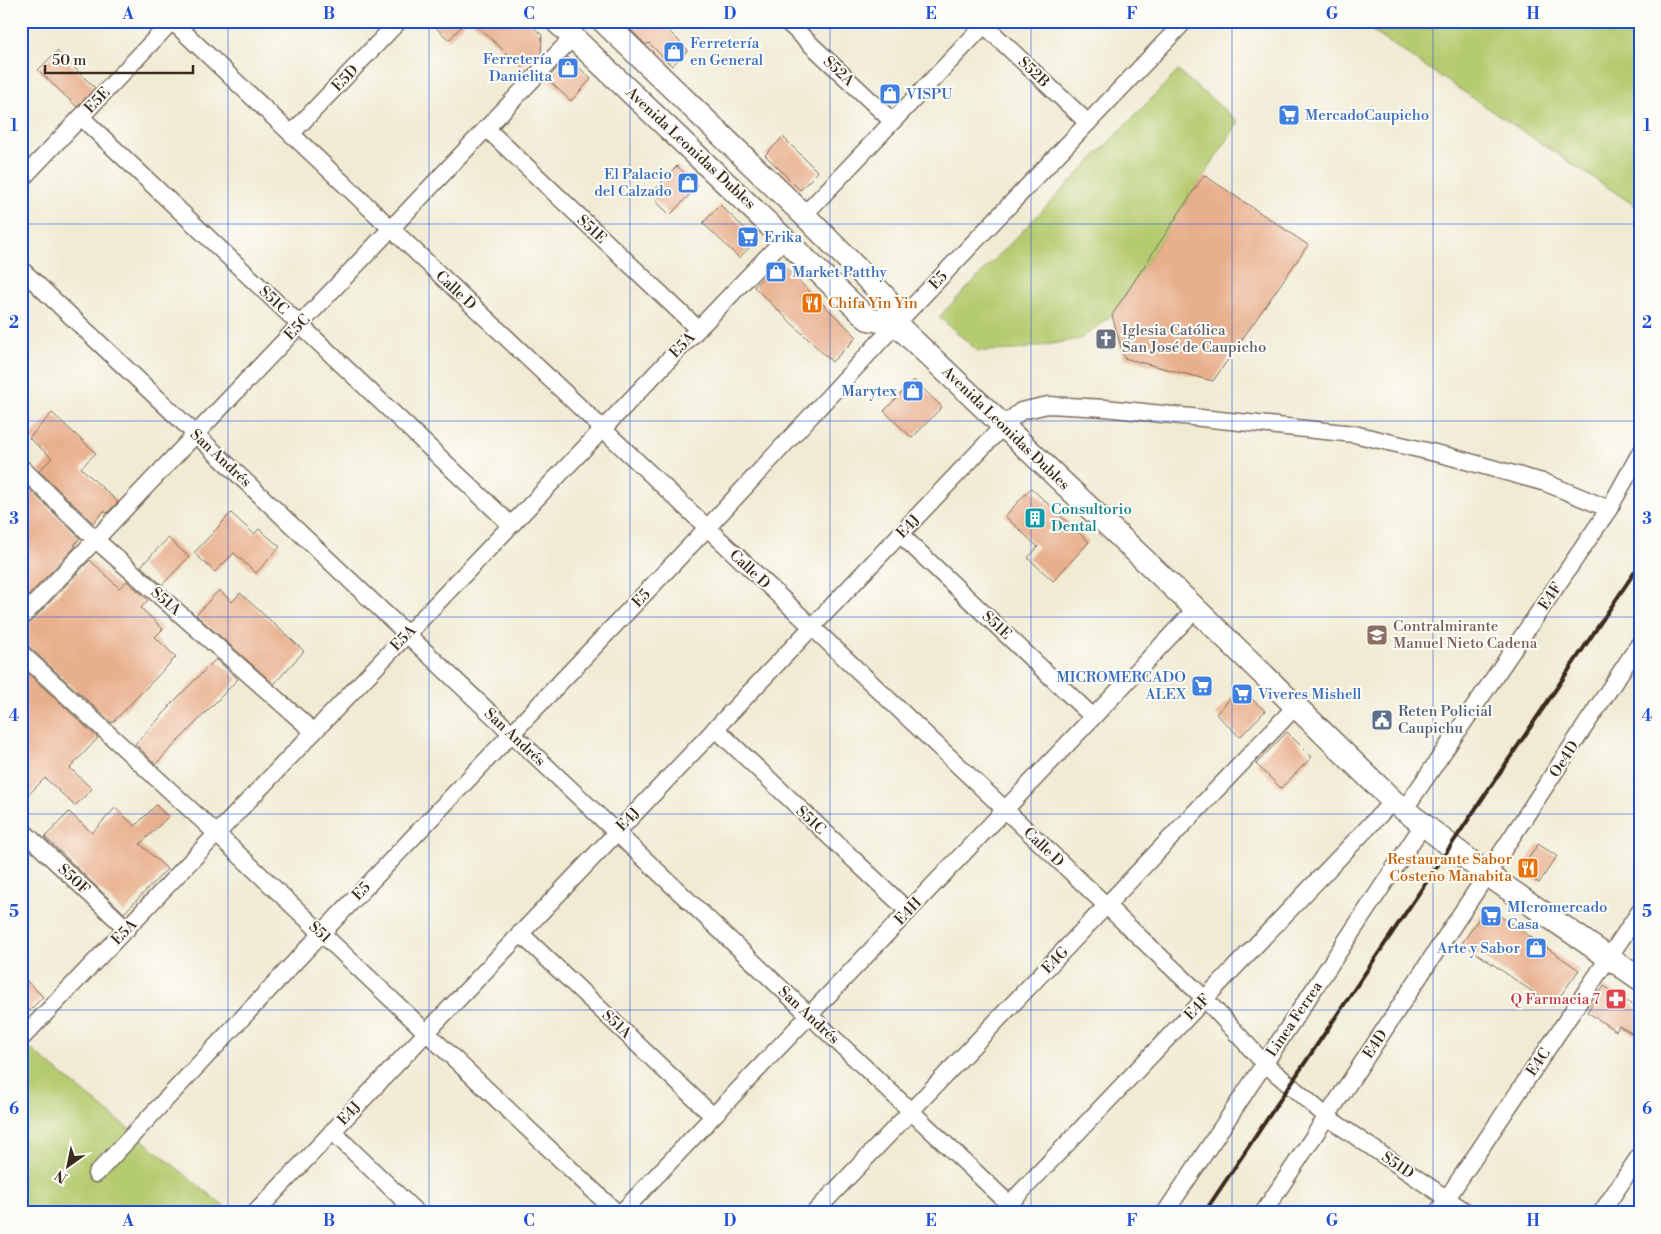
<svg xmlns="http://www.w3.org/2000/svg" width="1661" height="1234" viewBox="0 0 1661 1234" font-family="'Libre Bodoni',serif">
  <rect width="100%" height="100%" fill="#fdfcf7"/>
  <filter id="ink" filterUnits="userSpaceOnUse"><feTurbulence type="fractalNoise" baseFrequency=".02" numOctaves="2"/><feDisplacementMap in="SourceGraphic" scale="10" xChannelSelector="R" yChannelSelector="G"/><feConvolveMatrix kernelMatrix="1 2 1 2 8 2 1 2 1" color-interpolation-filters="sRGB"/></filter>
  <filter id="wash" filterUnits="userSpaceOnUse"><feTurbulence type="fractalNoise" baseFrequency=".0096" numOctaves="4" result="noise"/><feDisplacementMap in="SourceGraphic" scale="20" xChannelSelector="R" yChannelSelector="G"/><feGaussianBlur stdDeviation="1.12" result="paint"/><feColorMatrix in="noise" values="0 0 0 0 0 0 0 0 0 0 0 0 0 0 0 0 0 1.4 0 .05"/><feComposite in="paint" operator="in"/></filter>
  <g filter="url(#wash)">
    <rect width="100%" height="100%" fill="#f1ebd4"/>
    <g fill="#b5cb6f" stroke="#787a46">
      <polygon points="1357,21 1640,21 1640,209"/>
      <polygon points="1178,71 1239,122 1112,315 1080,339 1015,350 978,351 939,317"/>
      <polygon points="21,1041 232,1213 21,1213"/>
    </g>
    <g id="blocks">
      <g fill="#e8af8c">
        <polygon points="429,21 466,21 449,40"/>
        <polygon points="472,21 527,21 542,35 541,56 532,65 527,60 521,67"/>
        <polygon points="622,21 659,21 688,50 672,66 649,43 646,45"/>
        <polygon points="57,51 95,88 77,107 38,70"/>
        <polygon points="568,57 591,79 571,101 547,79"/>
        <polygon points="783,137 818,172 800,190 765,155"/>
        <polygon points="677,166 698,186 670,215 650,195"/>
        <polygon points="1204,175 1308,245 1213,381 1124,358 1112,315"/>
        <polygon points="720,205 757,240 739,258 703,223"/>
        <polygon points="778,261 857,337 832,362 754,287"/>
        <polygon points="914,380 942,407 912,438 884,411"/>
        <polygon points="52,413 96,453 81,468 118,502 107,513 104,511 93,523 39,471 52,458 29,438"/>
        <polygon points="25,485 80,538 74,545 76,546 21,603 21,490"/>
        <polygon points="1031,488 1089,542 1053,581 1028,558 1038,547 1005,516"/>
        <polygon points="231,513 254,534 259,529 280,547 256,573 234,553 215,572 194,553"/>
        <polygon points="168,538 189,557 162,585 141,566"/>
        <polygon points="90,560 119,588 127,581 148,600 141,608 163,629 155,637 176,657 112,723 28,646 21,643 21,628 28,625"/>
        <polygon points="219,590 232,602 240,593 304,651 274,684 196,615"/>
        <polygon points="216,659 238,679 156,764 135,744 170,707 169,706"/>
        <polygon points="21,667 98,738 70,768 92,789 75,806 45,778 21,802"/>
        <polygon points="1240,688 1265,711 1240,737 1216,714"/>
        <polygon points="1287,732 1312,757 1281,788 1256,764"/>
        <polygon points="156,805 168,817 140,844 167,869 124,913 45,837 69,812 92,833 115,808 135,826"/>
        <polygon points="1538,844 1557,856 1539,883 1520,871"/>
        <polygon points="1487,907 1579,970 1553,1006 1462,943"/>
        <polygon points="21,975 43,997 21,1019"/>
        <polygon points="1604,986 1640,1010 1640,1038 1619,1026 1616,1031 1587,1012"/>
      </g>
    </g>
  </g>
  <g filter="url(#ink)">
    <use href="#blocks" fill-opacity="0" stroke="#7b6e5e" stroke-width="1"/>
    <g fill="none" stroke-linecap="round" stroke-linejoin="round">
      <g stroke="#7b6e5e" stroke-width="19">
        <g id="minor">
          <polyline points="172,21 1205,999 1264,1063 1327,1117 1468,1213"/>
          <polyline points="786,21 892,121"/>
          <polyline points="980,21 1088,123"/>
          <polyline points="81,117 511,525"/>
          <polyline points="486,128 698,329"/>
          <polyline points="291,134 399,21"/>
          <polyline points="21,180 172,21"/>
          <polyline points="804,215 988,21"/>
          <polyline points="21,269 1009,1204"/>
          <polyline points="21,467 96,540 314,732"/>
          <polyline points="900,534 1093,717"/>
          <polyline points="21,618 573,37"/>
          <polyline points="21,653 217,834 617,1213"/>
          <polyline points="715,728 908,911"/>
          <polyline points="1404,810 1609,509 1640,453"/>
          <polyline points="21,829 127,929"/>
          <polyline points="520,933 713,1116"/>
          <polyline points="21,1039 785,238"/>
          <polyline points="332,1131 417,1213"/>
          <polyline points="96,1174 322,933 707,528 896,324 1185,21"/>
          <polyline points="255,1213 1003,426 1021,411 1048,405 1105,408 1354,434 1448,456 1546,483 1609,509"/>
          <polyline points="621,1213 1196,609"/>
          <polyline points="814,1213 1296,706"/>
          <polyline points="1001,1213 1393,801"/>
          <polyline points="1165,1213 1423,825"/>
          <polyline points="1263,1213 1640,643"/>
          <polyline points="1437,1213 1640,911"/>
          <polyline points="1601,1213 1640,1155"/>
        </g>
      </g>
      <g stroke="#7b6e5e" stroke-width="25">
        <g id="secondary">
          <polyline points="556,21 868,319 896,324"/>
          <polyline points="603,21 804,215 886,298 896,324 1196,609 1393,801 1488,875 1640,979"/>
        </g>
      </g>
      <use href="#minor" stroke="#fff" stroke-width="16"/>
      <use href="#secondary" stroke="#fff" stroke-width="22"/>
      <polyline stroke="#3b2a1e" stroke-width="4" points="1204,1213 1640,564"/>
    </g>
  </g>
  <path fill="none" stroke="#1d4ed8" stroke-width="1" stroke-opacity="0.55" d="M228 21V1213M429 21V1213M630 21V1213M830 21V1213M1031 21V1213M1232 21V1213M1433 21V1213M21 224H1640M21 421H1640M21 617H1640M21 814H1640M21 1010H1640"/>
  <defs>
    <g id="shop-square" transform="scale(1.125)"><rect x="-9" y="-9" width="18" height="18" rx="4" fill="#3f7fe0" stroke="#fdfcf7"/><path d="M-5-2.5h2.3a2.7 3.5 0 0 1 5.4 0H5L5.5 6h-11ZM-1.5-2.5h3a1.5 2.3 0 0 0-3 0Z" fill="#fff"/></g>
    <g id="supermarket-square" transform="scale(1.125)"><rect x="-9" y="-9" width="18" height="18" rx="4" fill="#3f7fe0" stroke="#fdfcf7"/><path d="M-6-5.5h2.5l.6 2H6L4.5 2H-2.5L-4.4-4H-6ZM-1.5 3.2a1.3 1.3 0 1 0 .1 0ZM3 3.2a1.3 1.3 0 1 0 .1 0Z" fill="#fff"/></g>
    <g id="restaurant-square" transform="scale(1.125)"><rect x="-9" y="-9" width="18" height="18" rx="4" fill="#e8710a" stroke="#fdfcf7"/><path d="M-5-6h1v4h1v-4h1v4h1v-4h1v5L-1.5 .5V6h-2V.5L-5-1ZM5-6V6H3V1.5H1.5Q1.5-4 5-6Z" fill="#fff"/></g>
    <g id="church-square" transform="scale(1.125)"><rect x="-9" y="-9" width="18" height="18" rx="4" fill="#6b7280" stroke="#fdfcf7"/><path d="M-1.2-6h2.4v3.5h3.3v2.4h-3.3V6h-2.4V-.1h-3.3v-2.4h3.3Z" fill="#fff"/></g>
    <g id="building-square" transform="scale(1.125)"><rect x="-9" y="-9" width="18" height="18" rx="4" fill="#0f9aa8" stroke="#fdfcf7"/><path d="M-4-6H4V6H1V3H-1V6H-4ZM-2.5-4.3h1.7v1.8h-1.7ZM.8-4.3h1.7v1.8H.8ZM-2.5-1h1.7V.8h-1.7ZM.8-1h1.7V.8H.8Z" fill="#fff"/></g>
    <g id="school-square" transform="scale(1.125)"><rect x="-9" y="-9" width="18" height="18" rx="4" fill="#8d6e63" stroke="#fdfcf7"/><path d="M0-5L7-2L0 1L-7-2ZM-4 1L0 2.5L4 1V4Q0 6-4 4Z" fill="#fff"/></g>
    <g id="civic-square" transform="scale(1.125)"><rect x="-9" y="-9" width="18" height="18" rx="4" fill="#5c6f8a" stroke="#fdfcf7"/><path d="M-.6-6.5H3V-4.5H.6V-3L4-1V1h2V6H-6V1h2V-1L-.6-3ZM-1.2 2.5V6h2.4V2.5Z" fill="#fff"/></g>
    <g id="pharmacy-square" transform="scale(1.125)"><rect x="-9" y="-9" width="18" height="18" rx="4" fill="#e0444e" stroke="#fdfcf7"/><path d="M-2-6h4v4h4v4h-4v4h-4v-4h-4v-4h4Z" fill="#fff"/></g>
  </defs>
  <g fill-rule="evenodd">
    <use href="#shop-square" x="674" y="52"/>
    <use href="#shop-square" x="568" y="68"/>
    <use href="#shop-square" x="890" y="94"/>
    <use href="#supermarket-square" x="1289" y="115"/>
    <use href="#shop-square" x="688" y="183"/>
    <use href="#supermarket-square" x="748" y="237"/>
    <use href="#shop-square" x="776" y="272"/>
    <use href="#restaurant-square" x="812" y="303"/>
    <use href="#church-square" x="1106" y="339"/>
    <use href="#shop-square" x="913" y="391"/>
    <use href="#building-square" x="1035" y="518"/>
    <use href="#school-square" x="1377" y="635"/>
    <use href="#supermarket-square" x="1202" y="686"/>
    <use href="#supermarket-square" x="1242" y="694"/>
    <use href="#civic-square" x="1382" y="720"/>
    <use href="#restaurant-square" x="1528" y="868"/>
    <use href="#supermarket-square" x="1491" y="916"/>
    <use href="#shop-square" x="1536" y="948"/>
    <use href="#pharmacy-square" x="1616" y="999"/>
  </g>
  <g text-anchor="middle" stroke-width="4" stroke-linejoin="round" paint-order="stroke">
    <g font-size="15" fill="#366cbe" stroke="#fdfcf7" text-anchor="start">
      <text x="690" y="48">Ferretería<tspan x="690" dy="17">en General</tspan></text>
      <text x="552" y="64" text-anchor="end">Ferretería<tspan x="552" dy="17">Danielita</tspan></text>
      <text x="906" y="99">VISPU</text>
      <text x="1305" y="120">MercadoCaupicho</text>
      <text x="672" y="179" text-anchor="end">El Palacio<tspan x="672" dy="17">del Calzado</tspan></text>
      <text x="764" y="242">Erika</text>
      <text x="792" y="277">Market Patthy</text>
      <text x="897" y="396" text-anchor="end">Marytex</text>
      <text x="1186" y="682" text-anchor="end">MICROMERCADO<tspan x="1186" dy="17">ALEX</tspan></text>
      <text x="1258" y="699">Viveres Mishell</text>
      <text x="1507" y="912">MIcromercado<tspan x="1507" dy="17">Casa</tspan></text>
      <text x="1520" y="953" text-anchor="end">Arte y Sabor</text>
    </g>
    <g font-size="15" fill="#3b2a1e" stroke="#fdfcf7">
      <text transform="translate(839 71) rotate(43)" y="5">S52A</text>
      <text transform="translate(1034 72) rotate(44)" y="5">S52B</text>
      <text transform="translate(345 78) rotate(-46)" y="5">E5D</text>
      <text transform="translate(97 100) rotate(-46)" y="5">E5E</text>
      <text transform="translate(691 148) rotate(43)" y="5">Avenida Leonidas Dubles</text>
      <text transform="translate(592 229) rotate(43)" y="5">S51E</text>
      <text transform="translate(938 280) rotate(-46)" y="5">E5</text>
      <text transform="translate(456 290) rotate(43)" y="5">Calle D</text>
      <text transform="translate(274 300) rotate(43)" y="5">S51C</text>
      <text transform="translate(297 327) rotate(-46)" y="5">E5C</text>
      <text transform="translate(682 345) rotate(-46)" y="5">E5A</text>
      <text transform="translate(1006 428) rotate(44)" y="5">Avenida Leonidas Dubles</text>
      <text transform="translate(221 458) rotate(43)" y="5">San Andrés</text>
      <text transform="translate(908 526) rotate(-46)" y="5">E4J</text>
      <text transform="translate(750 569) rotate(43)" y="5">Calle D</text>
      <text transform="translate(1550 596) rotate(-56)" y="5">E4F</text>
      <text transform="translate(641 598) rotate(-46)" y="5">E5</text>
      <text transform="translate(166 601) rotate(41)" y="5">S51A</text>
      <text transform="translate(997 625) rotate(43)" y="5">S51E</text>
      <text transform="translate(403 638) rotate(-46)" y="5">E5A</text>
      <text transform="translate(515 737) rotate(43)" y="5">San Andrés</text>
      <text transform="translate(1564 759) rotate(-57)" y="5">Oe4D</text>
      <text transform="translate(628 819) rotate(-46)" y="5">E4J</text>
      <text transform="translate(811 820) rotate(43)" y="5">S51C</text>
      <text transform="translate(1044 847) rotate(44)" y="5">Calle D</text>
      <text transform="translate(74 879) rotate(43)" y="5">S50F</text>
      <text transform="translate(361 891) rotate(-46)" y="5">E5</text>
      <text transform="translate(908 911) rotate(-46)" y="5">E4H</text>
      <text transform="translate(124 932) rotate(-46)" y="5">E5A</text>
      <text transform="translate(320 932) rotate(43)" y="5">S51</text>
      <text transform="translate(1055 960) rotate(-46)" y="5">E4G</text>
      <text transform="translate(1197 1007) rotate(-46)" y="5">E4F</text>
      <text transform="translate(809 1015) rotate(43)" y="5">San Andrés</text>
      <text transform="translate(1294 1019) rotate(-56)" y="5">Linea Ferrea</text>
      <text transform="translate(617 1024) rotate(43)" y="5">S51A</text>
      <text transform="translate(1375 1044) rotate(-56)" y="5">E4D</text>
      <text transform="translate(1538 1062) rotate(-56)" y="5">E4C</text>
      <text transform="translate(349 1113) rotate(-47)" y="5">E4J</text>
      <text transform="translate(1398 1165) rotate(34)" y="5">S51D</text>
    </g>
    <g font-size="15" fill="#c56008" stroke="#fdfcf7" text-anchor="start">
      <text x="828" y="308">Chifa Yin Yin</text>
      <text x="1512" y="864" text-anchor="end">Restaurante Sabor<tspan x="1512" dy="17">Costeño Manabita</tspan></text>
    </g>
    <g font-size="15" fill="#5b616d" stroke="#fdfcf7" text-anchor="start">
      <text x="1122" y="335">Iglesia Católica<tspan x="1122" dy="17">San José de Caupicho</tspan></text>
    </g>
    <g font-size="15" fill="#0d838f" stroke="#fdfcf7" text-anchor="start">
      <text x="1051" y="514">Consultorio<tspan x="1051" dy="17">Dental</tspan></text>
    </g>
    <g font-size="15" fill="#785e54" stroke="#fdfcf7" text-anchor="start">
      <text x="1393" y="631">Contralmirante<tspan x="1393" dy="17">Manuel Nieto Cadena</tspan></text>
    </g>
    <g font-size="15" fill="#4e5e75" stroke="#fdfcf7" text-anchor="start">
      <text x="1398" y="716">Reten Policial<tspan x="1398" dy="17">Caupichu</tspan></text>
    </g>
    <g font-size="15" fill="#be3a42" stroke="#fdfcf7" text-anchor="end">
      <text x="1600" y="1004">Q Farmacia 7</text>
    </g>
  </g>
  <rect width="1661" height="1234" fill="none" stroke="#fdfcf7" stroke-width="55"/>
  <g transform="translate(68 1166) rotate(213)" stroke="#fdfcf7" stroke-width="4" paint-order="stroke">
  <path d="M0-4L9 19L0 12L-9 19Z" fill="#3b2a1e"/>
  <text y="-8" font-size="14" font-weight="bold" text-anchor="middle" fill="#3b2a1e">N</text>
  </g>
  <path d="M45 65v8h148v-8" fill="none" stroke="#3b2a1e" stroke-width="2.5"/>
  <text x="52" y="65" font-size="15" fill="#3b2a1e" stroke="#fdfcf7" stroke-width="4" paint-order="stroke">50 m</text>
  <rect x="28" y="28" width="1606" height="1178" fill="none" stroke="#1d4ed8" stroke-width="2"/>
  <g font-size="16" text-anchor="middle" font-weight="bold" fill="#1d4ed8">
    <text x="128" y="19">A</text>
    <text x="329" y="19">B</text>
    <text x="529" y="19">C</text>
    <text x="730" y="19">D</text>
    <text x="931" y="19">E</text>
    <text x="1132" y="19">F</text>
    <text x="1332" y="19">G</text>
    <text x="1533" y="19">H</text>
    <text x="14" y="131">1</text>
    <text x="1647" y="131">1</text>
    <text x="14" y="328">2</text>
    <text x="1647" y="328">2</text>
    <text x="14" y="524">3</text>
    <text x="1647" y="524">3</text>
    <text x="14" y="721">4</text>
    <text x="1647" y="721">4</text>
    <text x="14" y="917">5</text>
    <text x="1647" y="917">5</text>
    <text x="14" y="1114">6</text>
    <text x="1647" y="1114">6</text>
    <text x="128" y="1226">A</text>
    <text x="329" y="1226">B</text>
    <text x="529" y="1226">C</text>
    <text x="730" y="1226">D</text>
    <text x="931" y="1226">E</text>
    <text x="1132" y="1226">F</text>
    <text x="1332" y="1226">G</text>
    <text x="1533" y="1226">H</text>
  </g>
</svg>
